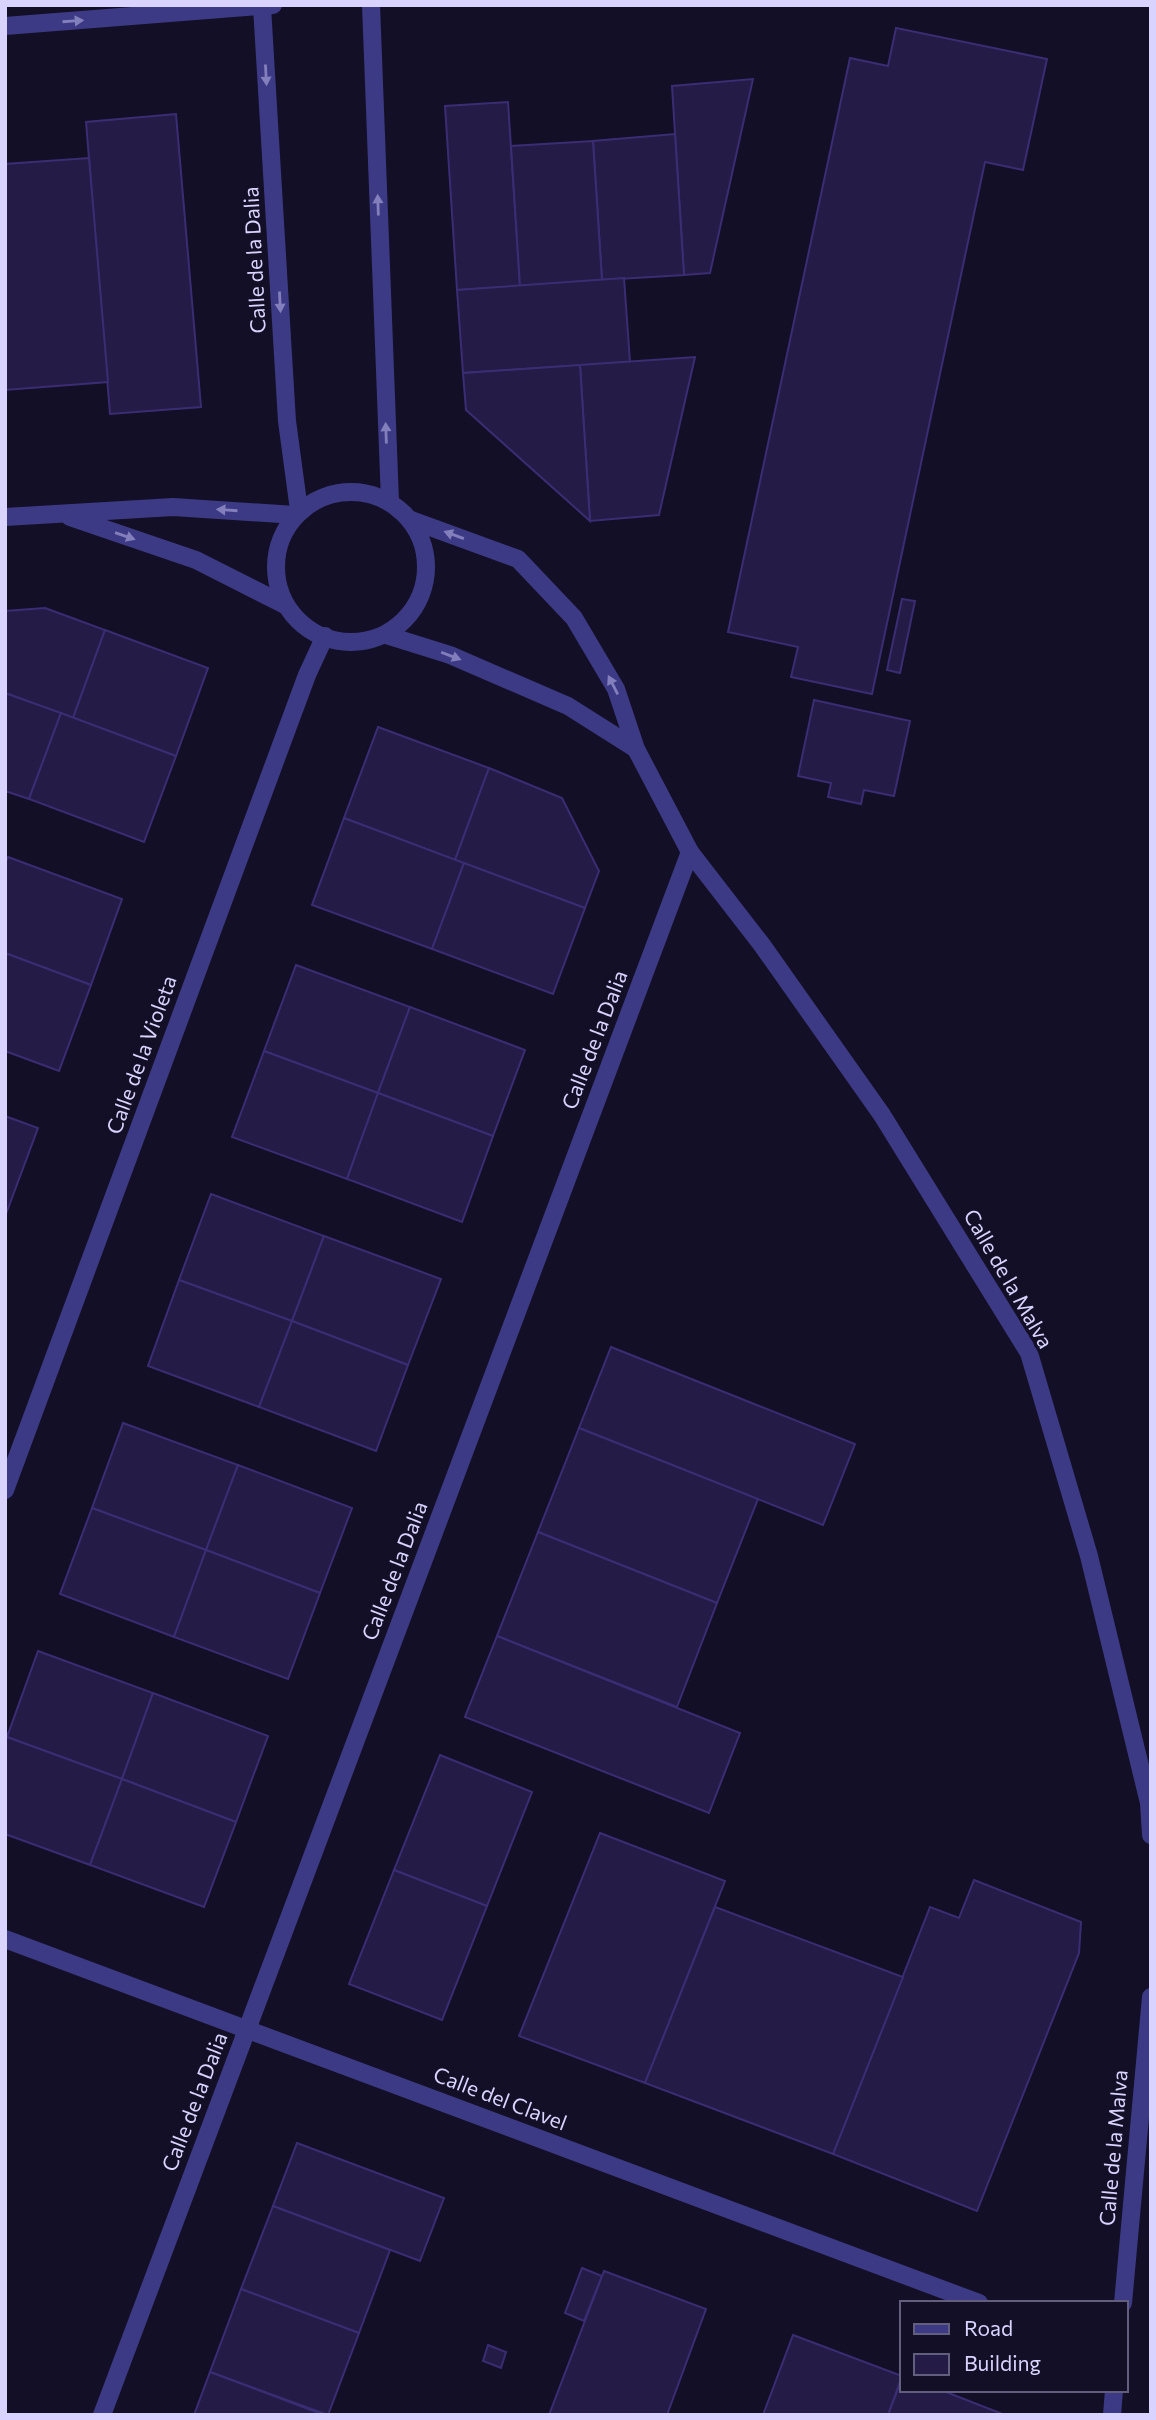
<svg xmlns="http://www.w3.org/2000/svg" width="1156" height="2420" viewBox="0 0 1156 2420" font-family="Commissioner,sans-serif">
  <rect width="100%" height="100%" fill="#130f26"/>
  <g fill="#241b47" stroke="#3b2d73" stroke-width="2">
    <polygon points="896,28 1047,59 1023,170 985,162 872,694 791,677 798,647 728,632 850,58 888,66"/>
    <polygon points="753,79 710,273 684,275 672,86"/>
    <polygon points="508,102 520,286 457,290 445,106"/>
    <polygon points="176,114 201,407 110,414 86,122"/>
    <polygon points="675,134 684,275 602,280 593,141"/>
    <polygon points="593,141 602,280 520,286 511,146"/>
    <polygon points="89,158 108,382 5,390 5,164"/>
    <polygon points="624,278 630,362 463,373 457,290"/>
    <polygon points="695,357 659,515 590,521 580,365"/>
    <polygon points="580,365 590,521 466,410 463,373"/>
    <polygon points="902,599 915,601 900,673 887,670"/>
    <polygon points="45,608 105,630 73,718 5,693 5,611"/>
    <polygon points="105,630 208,668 176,756 73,718"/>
    <polygon points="5,693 61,713 29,799 5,791"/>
    <polygon points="814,700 910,721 894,796 864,790 861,804 828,797 831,783 798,776"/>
    <polygon points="61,713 176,756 144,842 29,799"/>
    <polygon points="378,727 489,768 455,860 344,818"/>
    <polygon points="489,768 562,798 599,871 585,908 455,860"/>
    <polygon points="344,818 464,863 432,949 312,905"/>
    <polygon points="8,857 122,899 91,985 5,953 5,863"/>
    <polygon points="464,863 585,908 553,994 432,949"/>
    <polygon points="5,953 91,985 59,1071 5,1051"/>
    <polygon points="296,965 410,1007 378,1093 264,1051"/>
    <polygon points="410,1007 525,1050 493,1136 378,1093"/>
    <polygon points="264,1051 378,1093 347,1179 232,1137"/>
    <polygon points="378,1093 493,1136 462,1222 347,1179"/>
    <polygon points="5,1116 38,1128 6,1214 5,1213"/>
    <polygon points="211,1194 324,1236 292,1321 179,1280"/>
    <polygon points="324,1236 441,1279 408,1365 292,1321"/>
    <polygon points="179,1280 292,1321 259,1407 148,1366"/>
    <polygon points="292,1321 408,1365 376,1451 259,1407"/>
    <polygon points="611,1347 855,1444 823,1525 579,1428"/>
    <polygon points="123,1423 238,1465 206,1550 92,1508"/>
    <polygon points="579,1428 758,1499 717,1603 538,1532"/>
    <polygon points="238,1465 352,1508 320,1593 206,1550"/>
    <polygon points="92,1508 206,1550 174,1637 60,1594"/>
    <polygon points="538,1532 717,1603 677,1707 497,1636"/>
    <polygon points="206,1550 320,1593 288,1679 174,1637"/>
    <polygon points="497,1636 740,1733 709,1813 465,1717"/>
    <polygon points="38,1651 153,1693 122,1779 7,1737"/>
    <polygon points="153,1693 268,1736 236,1822 122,1779"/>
    <polygon points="7,1737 122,1779 90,1865 5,1834 5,1742"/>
    <polygon points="440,1755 532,1792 487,1906 394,1870"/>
    <polygon points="122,1779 236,1822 204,1907 90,1865"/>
    <polygon points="600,1833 725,1881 645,2083 519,2036"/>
    <polygon points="394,1870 487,1906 442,2020 349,1984"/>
    <polygon points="974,1880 1081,1922 1079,1953 977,2211 833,2154 930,1907 959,1918"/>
    <polygon points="715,1907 903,1977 833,2154 645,2083"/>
    <polygon points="297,2143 444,2198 420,2261 273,2206"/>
    <polygon points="273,2206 390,2250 359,2333 241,2289"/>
    <polygon points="582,2268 602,2276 584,2321 565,2313"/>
    <polygon points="604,2271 706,2309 667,2415 549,2415"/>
    <polygon points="241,2289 359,2333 328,2415 210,2372"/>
    <polygon points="793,2335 902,2376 888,2415 763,2415"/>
    <polygon points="488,2345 506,2352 501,2368 483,2361"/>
    <polygon points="210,2372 253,2388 324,2415 194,2415"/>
    <polygon points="902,2379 902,2390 941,2390 1005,2415 888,2415"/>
  </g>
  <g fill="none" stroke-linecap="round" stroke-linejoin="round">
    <g stroke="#3d3a85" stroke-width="18">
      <polyline points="371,5 390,501"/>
      <polyline points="262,7 287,421 299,510"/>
      <polyline points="5,26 273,5"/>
      <circle cx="351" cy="567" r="75"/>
      <polyline points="5,517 173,507 295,515"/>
      <polyline points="70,517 196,560 285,605"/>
      <polyline points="411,520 518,559 574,618 616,689 636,749 690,852 762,945 882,1115 1029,1353 1089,1556 1149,1803 1151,1835"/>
      <polyline points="386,635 450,655 568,706 636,749"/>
      <polyline points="5,1490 307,675 325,636"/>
      <polyline points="5,1939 979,2303"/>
      <polyline points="1123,2303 1151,1997"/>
      <polyline points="102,2415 690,852"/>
      <polyline points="1112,2415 1114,2390"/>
    </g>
  </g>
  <defs><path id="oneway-solid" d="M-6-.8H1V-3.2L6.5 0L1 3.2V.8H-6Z" transform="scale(1.75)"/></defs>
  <g fill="#837fbc">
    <use href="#oneway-solid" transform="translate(73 21) rotate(-4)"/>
    <use href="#oneway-solid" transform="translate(266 75) rotate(87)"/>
    <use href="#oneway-solid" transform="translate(378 205) rotate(-92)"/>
    <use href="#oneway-solid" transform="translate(280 302) rotate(87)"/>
    <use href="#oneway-solid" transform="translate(386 433) rotate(-92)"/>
    <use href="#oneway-solid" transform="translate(227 510) rotate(-176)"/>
    <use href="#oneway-solid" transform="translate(454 535) rotate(-160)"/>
    <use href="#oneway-solid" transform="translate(125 536) rotate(19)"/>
    <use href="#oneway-solid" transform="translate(451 656) rotate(21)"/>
    <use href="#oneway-solid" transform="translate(613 685) rotate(-117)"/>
  </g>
  <g text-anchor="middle" stroke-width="7" stroke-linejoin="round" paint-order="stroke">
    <g font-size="21" fill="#d9d4ff" stroke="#130f26">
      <text transform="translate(255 260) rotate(-93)" y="7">Calle de la Dalia</text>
      <text transform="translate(595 1040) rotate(-69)" y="7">Calle de la Dalia</text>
      <text transform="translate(142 1055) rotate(-70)" y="7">Calle de la Violeta</text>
      <text transform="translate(1008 1279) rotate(60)" y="7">Calle de la Malva</text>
      <text transform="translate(395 1571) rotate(-69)" y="7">Calle de la Dalia</text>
      <text transform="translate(500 2099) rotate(21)" y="7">Calle del Clavel</text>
      <text transform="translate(195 2102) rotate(-69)" y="7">Calle de la Dalia</text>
      <text transform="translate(1114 2148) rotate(-85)" y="7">Calle de la Malva</text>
    </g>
  </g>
  <rect width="1156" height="2420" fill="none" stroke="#d9d4ff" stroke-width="14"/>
  <rect x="900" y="2301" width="228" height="91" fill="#130f26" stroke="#625e7d" stroke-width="2"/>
  <rect x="914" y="2324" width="35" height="10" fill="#3d3a85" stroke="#625e7d" stroke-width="2"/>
  <text x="964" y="2336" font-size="21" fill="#d9d4ff">Road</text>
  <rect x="914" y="2354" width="35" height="21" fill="#241b47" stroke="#625e7d" stroke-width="2"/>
  <text x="964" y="2371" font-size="21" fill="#d9d4ff">Building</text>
</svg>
